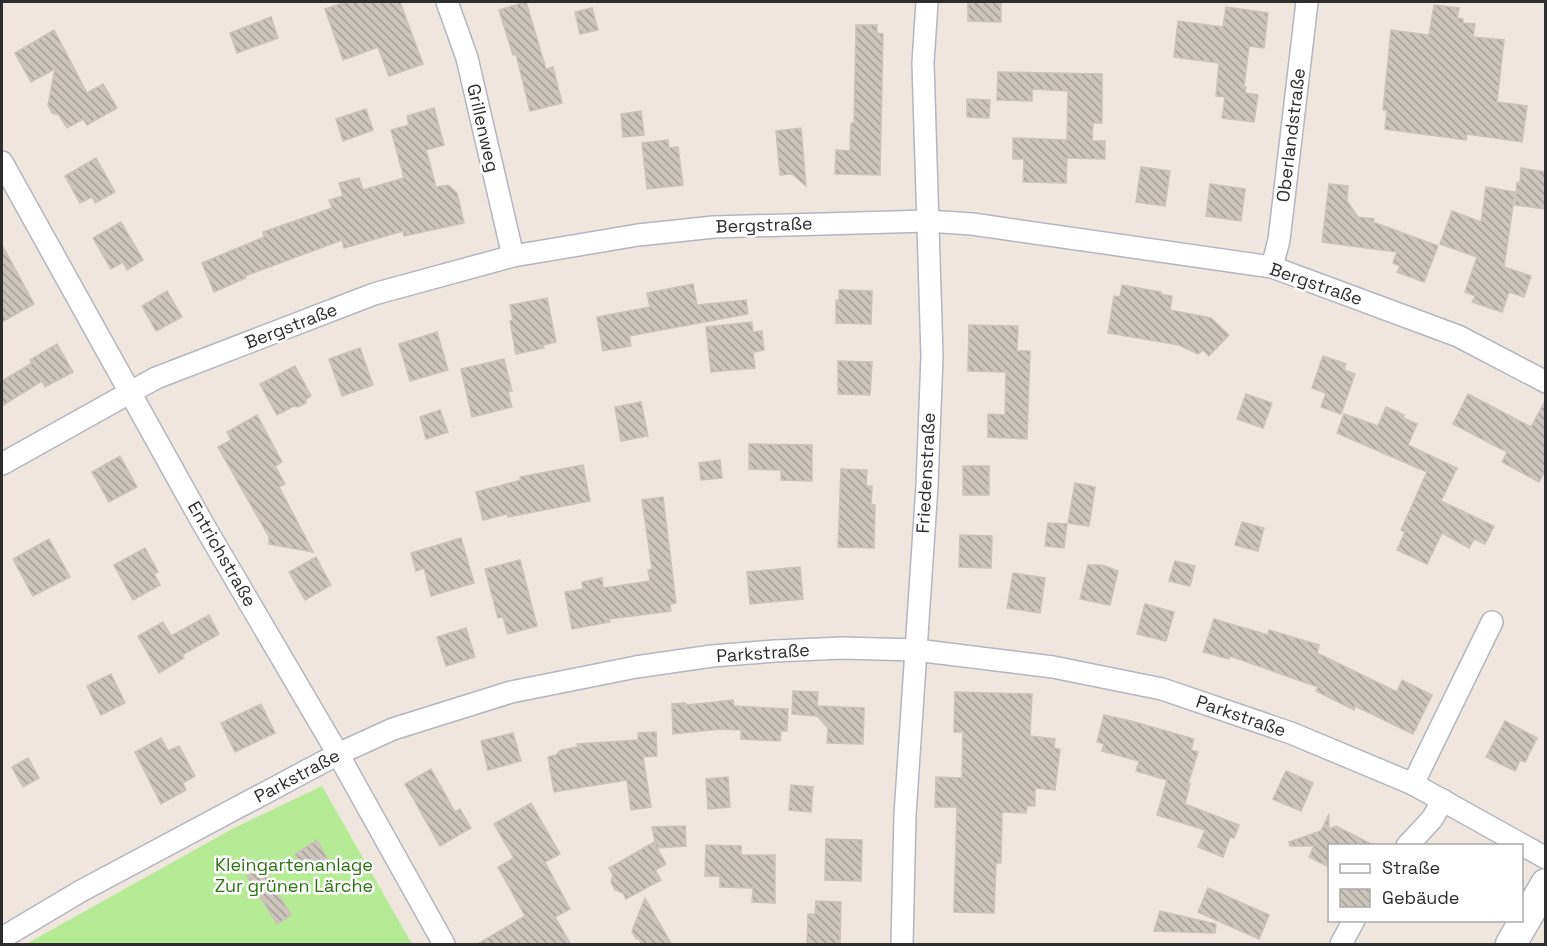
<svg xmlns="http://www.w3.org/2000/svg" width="1547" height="946" viewBox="0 0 1547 946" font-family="'Space Grotesk',sans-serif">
  <defs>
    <pattern id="building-back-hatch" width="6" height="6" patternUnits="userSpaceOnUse" patternTransform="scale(1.5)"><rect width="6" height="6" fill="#cbc5bc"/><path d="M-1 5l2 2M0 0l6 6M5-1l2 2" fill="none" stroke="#a5a099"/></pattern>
  </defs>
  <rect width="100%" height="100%" fill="#efe7de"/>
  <polygon fill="#b6eb95" points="322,786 412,944 26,944 234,828"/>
  <g fill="url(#building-back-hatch)" stroke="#cbc3b7" stroke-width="1.5">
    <polygon points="346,2 400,2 423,64 389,76 378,47 343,60 325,9"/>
    <polygon points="526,2 546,69 553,67 562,103 530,111 516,54 513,55 499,10"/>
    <polygon points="968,2 1001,2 1001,22 968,21"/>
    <polygon points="1434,5 1459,8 1457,18 1463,19 1463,23 1475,24 1473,37 1504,40 1497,102 1527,106 1522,142 1467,134 1466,140 1385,129 1387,110 1383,110 1391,30 1429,35"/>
    <polygon points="1226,7 1268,13 1264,48 1249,46 1244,87 1246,87 1245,93 1258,95 1254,122 1222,118 1225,97 1216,96 1219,63 1174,57 1178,21 1223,27"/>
    <polygon points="592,8 598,30 580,34 575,12"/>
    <polygon points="271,17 278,38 237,53 230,33"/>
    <polygon points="856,25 877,25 877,33 883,34 880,175 835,174 836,150 850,151 851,123 854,123"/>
    <polygon points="54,30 87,93 103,84 117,108 87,125 83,119 67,128 59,115 52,113 48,105 55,69 31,82 15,53"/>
    <polygon points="998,72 1102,74 1102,123 1093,123 1092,141 1105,141 1105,159 1067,158 1066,183 1023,182 1024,159 1013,159 1013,138 1067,140 1068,91 1032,89 1032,101 997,100"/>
    <polygon points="967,99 990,100 989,118 967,117"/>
    <polygon points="434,108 444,145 426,150 436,187 448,185 457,193 464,223 404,236 403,231 344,248 342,240 245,276 246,278 214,292 202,263 264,237 263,232 332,208 329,200 343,196 339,183 359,178 363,190 404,178 391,130 409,125 407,116"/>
    <polygon points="366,109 373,130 343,141 336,119"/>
    <polygon points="641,111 644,135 623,137 621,114"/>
    <polygon points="801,128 806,186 792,174 780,175 776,131"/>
    <polygon points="668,140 669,148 678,147 683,185 647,189 642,143"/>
    <polygon points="96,158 115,192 95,203 92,197 80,203 65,176"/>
    <polygon points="1141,167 1170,171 1165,206 1136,202"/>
    <polygon points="1521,168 1545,172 1545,209 1515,205 1517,182 1520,183"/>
    <polygon points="1210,184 1245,189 1241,221 1206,216"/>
    <polygon points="1329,184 1348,186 1347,201 1358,217 1374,219 1373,222 1438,246 1424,282 1397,272 1400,266 1393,263 1397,252 1322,242"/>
    <polygon points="1486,187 1515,192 1504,267 1531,276 1524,297 1509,292 1502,312 1472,302 1475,296 1465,292 1477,257 1440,244 1452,211 1481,222"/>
    <polygon points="121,222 143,260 127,270 123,262 111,269 93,238"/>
    <polygon points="2,245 34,304 2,322"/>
    <polygon points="693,284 697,305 746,300 748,314 629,336 631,346 603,351 597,317 650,307 647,293"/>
    <polygon points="1122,285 1161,292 1160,294 1172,296 1170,310 1211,318 1229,335 1209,356 1203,350 1198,354 1179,345 1108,333 1114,296 1120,297"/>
    <polygon points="839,290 872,291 871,324 836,323 836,300 839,300"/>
    <polygon points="167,291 182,317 156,331 142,306"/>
    <polygon points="547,298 556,342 543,345 544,348 516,354 510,321 513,320 510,305"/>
    <polygon points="752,322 753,332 762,331 764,350 753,352 755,368 711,372 706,327"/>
    <polygon points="969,325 1018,326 1017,351 1030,351 1027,439 988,437 988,414 1005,415 1006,372 968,371"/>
    <polygon points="437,332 448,370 410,381 399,344"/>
    <polygon points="57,344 73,372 45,387 42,381 2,406 2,381 32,363 30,360"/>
    <polygon points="360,348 373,385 342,396 329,359"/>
    <polygon points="1323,356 1346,364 1344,370 1355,374 1341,414 1321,407 1326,393 1312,388"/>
    <polygon points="504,359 512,391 508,392 512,407 472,417 461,369"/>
    <polygon points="838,361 872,362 870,395 838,394"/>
    <polygon points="295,366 311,396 306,399 306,403 298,407 294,406 277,415 260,384"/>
    <polygon points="1246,394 1272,403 1263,428 1237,419"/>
    <polygon points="1468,394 1531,427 1545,401 1545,471 1539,482 1502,462 1507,452 1453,424"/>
    <polygon points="641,402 648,436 621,441 615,407"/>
    <polygon points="1386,407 1404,415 1403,418 1417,424 1408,445 1457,468 1441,501 1494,526 1485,544 1474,539 1469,548 1442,533 1427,564 1397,550 1405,532 1401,530 1427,472 1337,433 1344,414 1378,426"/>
    <polygon points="440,410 448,432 426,439 420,417"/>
    <polygon points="257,415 282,462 275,466 285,484 279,487 313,552 269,544 269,537 218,447 231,440 227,432"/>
    <polygon points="749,444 812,445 812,481 781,480 781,470 749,469"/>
    <polygon points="120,456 137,487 109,502 92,472"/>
    <polygon points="720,460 722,478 701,480 699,463"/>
    <polygon points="583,465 590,501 508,517 507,514 483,520 476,492 521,480 520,477"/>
    <rect x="963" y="466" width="26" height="29"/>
    <polygon points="841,469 867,470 866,486 872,486 871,504 875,505 874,548 838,547"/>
    <polygon points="1075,483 1095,487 1089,526 1068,523"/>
    <polygon points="663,497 676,603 670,604 671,611 609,619 610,622 572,629 565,592 583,589 582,582 602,578 603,588 650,581 648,570 652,569 642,500"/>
    <polygon points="1242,522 1264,528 1258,551 1235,545"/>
    <polygon points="1048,523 1067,524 1064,548 1045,546"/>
    <polygon points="960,535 992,536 991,568 959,567"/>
    <polygon points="461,538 474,583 431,596 424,568 416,571 411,553"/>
    <polygon points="49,539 70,577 33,596 13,559"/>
    <polygon points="145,548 158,572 154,574 160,585 133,600 114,565"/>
    <polygon points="316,557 331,585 305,600 289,572"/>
    <polygon points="520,560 537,626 508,634 503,617 498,618 485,569"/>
    <polygon points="1175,561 1195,566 1190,586 1169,581"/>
    <polygon points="1088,565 1102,565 1118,571 1110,605 1080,599"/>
    <polygon points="800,567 803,599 750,604 747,572"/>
    <polygon points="1013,573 1045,578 1040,613 1007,608"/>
    <polygon points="1145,604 1174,612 1166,641 1137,634"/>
    <polygon points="209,615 219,634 182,655 184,658 159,673 138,636 163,622 171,636"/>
    <polygon points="1214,619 1268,635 1269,630 1319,645 1317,653 1397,692 1402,680 1432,695 1413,734 1355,706 1354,710 1316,691 1318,687 1230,656 1229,659 1203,652"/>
    <polygon points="466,628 475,657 446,666 437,637"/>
    <polygon points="111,674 125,703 101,715 87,686"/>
    <polygon points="793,691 818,692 817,706 864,708 863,744 827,743 828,728 817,716 792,714"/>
    <polygon points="955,692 1032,694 1030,736 1055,739 1054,748 1060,749 1055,790 1035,788 1035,806 1027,806 1026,813 1002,812 1001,863 996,863 994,913 954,912 957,807 935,807 936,777 962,778 963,732 954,732"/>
    <polygon points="733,700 734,706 788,709 787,731 781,731 780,741 741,739 741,730 721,729 673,734 672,704 685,703 687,705"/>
    <polygon points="261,704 275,733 235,752 221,723"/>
    <polygon points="1104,715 1131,721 1194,739 1191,750 1198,752 1188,784 1190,784 1185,804 1239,825 1234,838 1230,837 1223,857 1198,847 1205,830 1157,815 1167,780 1136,771 1139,761 1102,751 1104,744 1097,742"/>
    <polygon points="1505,721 1537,738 1525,762 1520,760 1515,771 1486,757"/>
    <polygon points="656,732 657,756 643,757 651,807 631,810 627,780 554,792 548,757 556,755 561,750 578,747 577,744 638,740 638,733"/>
    <polygon points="513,733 521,761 488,770 481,741"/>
    <polygon points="161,738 168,751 179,746 195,776 183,783 186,790 161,804 135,752"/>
    <polygon points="28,758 39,778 23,787 12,767"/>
    <polygon points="431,769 455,812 460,809 471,828 440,846 405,784"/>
    <polygon points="1286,771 1313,783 1301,811 1273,799"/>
    <polygon points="728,777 730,807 708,809 706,779"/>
    <polygon points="791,785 813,787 811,812 789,810"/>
    <polygon points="531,803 560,854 545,862 570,909 555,917 571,945 476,945 525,916 498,867 514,858 494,824"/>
    <polygon points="1329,814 1329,829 1336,826 1375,846 1329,846 1329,867 1309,857 1314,846 1290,846 1289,842 1321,831"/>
    <polygon points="685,826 686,846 657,848 666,864 655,870 661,880 626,899 623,893 615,890 611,882 613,875 609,868 654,842 656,846 652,827"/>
    <polygon points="826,839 862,840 861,881 825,880"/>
    <polygon points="317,840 328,860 306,873 295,854"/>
    <polygon points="706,845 741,846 741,855 775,855 775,903 752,902 753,888 720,887 720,876 705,876"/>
    <polygon points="262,867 291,915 277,924 247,876"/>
    <polygon points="1208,888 1269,915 1259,939 1198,912"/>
    <polygon points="645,898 672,945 642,945 639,939 636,939 632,931"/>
    <polygon points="816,901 841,902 840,945 807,945 808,914 815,914"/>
    <polygon points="1160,911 1216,924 1215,933 1154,931"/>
  </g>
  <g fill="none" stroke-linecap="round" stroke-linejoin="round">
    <g stroke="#b2b5c2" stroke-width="24">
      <g id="minor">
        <polyline points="447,2 467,58 513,256"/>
        <polyline points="2,162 202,522 338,754 444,944"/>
        <polyline points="1272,267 1279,240 1307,2"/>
        <polyline points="2,464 156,378 374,294 513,256 638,235 714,227 927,221 972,224 1272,267 1458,336 1546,382"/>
        <polyline points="1413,784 1492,622"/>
        <polyline points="1407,846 1432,819 1443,800"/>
        <polyline points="2,938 81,891 338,754 393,729 511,692 636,667 712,656 775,651 842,648 916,650 1053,667 1162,689 1291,733 1413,784 1546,858"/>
        <polyline points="902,944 905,815 927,485 932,356 923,63 927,2"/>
        <polyline points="1341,944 1354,920"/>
      </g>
    </g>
    <g stroke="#b2b5c2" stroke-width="33">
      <polyline id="secondary" points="1511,944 1546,884"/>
    </g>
    <use href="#minor" stroke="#fff" stroke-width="21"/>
    <use href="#secondary" stroke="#fff" stroke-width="30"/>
  </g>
  <g text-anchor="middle" stroke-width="5" stroke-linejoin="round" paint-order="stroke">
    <g font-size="18" fill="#2d2d2d" stroke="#fff">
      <text transform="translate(483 128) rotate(77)" y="6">Grillenweg</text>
      <text transform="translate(1291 135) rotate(-83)" y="6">Oberlandstraße</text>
      <text transform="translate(764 225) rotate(-2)" y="6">Bergstraße</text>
      <text transform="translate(1316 284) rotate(19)" y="6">Bergstraße</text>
      <text transform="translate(291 326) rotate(-21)" y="6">Bergstraße</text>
      <text transform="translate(926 473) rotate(-87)" y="6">Friedenstraße</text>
      <text transform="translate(222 554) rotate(60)" y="6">Entrichstraße</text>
      <text transform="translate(763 653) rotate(-4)" y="6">Parkstraße</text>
      <text transform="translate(1241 716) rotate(19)" y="6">Parkstraße</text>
      <text transform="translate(297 776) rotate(-28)" y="6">Parkstraße</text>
    </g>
    <g font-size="18" fill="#2b7412" stroke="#fff">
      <text x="294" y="871">Kleingartenanlage<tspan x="294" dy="21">Zur grünen Lärche</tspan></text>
    </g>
  </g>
  <rect width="1547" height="946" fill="none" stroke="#2d2d2d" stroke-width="6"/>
  <rect x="1328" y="844" width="195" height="78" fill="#ffffff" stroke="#ababab" stroke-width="1.5"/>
  <rect x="1340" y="864" width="30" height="9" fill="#ffffff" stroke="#ababab" stroke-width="1.5"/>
  <text x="1382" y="874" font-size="18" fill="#2d2d2d">Straße</text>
  <rect x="1340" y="889" width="30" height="18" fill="url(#building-back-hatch)" stroke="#ababab" stroke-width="1.5"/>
  <text x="1382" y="904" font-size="18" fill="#2d2d2d">Gebäude</text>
</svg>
